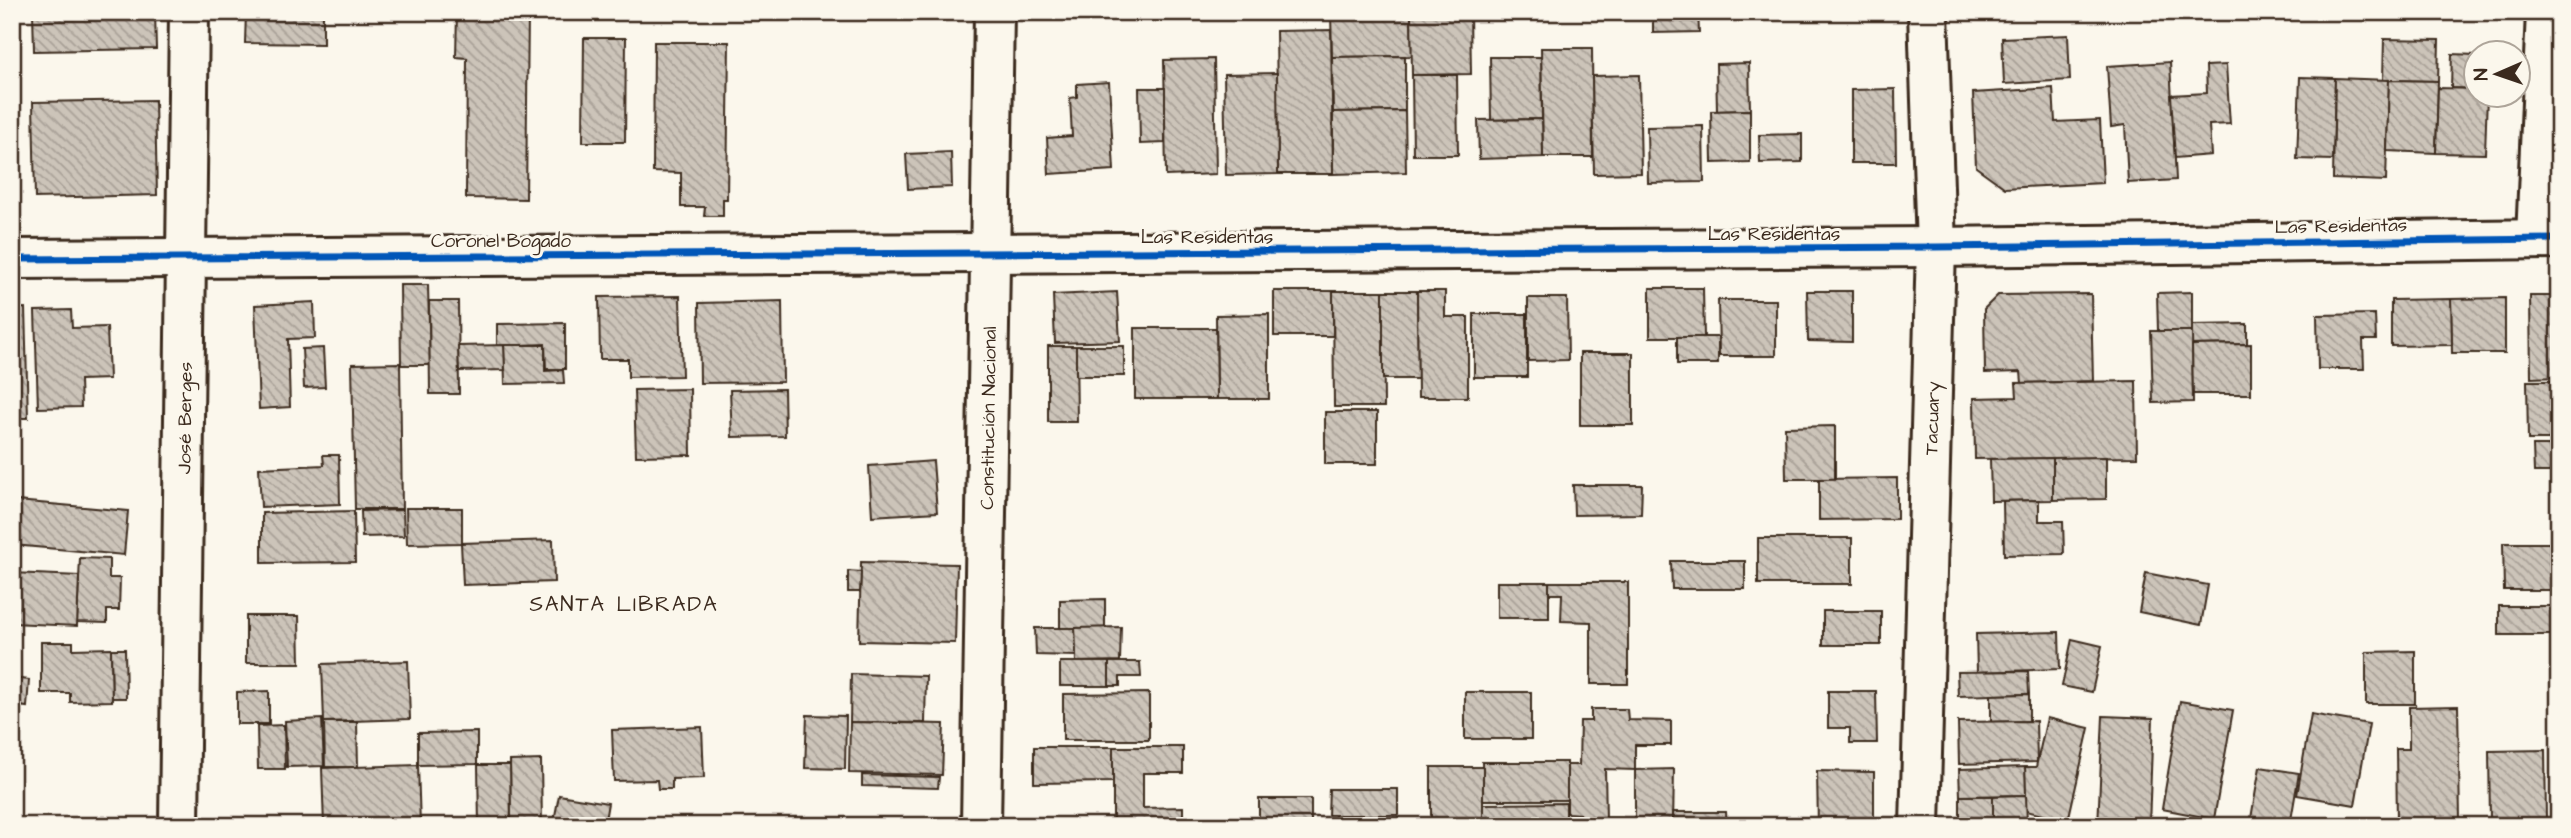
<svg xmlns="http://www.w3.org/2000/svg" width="2571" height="838" viewBox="0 0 2571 838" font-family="'Architects Daughter',sans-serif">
  <defs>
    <pattern id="building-back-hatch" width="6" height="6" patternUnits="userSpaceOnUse" patternTransform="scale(1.75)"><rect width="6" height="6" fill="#ccc4b9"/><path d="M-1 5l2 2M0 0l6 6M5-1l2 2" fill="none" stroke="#a79f96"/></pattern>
  </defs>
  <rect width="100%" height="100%" fill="#fbf7ec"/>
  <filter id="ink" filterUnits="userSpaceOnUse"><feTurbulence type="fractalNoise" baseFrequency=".0143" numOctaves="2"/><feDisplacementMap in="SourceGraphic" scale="14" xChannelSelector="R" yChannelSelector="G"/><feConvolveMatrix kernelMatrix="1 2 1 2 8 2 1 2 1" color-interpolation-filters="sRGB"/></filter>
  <g filter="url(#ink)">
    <g fill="url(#building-back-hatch)" stroke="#3b2a1e" stroke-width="2">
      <polygon points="33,12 155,12 156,49 34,51"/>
      <polygon points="246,12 323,12 323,44 245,43"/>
      <polygon points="457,12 528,12 526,199 466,198 467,58 456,57"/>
      <rect x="1168" y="12" width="40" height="2"/>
      <polygon points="1331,12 1411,12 1412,56 1332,57"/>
      <polygon points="1411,12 1470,12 1471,74 1412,75"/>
      <polygon points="1653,12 1698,12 1699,32 1653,33"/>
      <polygon points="1331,30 1333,174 1278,174 1276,31"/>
      <polygon points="2068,35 2070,80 2004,84 2002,38"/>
      <polygon points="584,38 626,38 625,142 583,142"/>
      <polygon points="2384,39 2439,40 2438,81 2383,80"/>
      <polygon points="654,42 729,42 727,199 723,199 723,216 704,216 705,207 681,207 681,173 653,172"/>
      <polygon points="1541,48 1592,48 1593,157 1543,157"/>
      <polygon points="2452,54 2476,55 2476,89 2451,88"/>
      <polygon points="1405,56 1405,111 1333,112 1332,57"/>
      <polygon points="1490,57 1541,57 1542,119 1491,120"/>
      <polygon points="1214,59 1216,174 1166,176 1164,60"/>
      <polygon points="2170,62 2176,180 2128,183 2125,125 2111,127 2107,66"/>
      <polygon points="1749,63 1750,110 1717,111 1716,64"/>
      <polygon points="2226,65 2230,124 2209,125 2211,155 2175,158 2171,95 2207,93 2206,66"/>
      <polygon points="1277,73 1278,174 1226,175 1224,74"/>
      <polygon points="1412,75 1457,75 1458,155 1413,155"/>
      <polygon points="1639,75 1641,173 1594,174 1592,76"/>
      <polygon points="2300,77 2335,78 2333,160 2297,159"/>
      <polygon points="2335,78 2389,80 2386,181 2333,179"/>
      <polygon points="2389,80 2438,81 2436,153 2387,151"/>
      <polygon points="1109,82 1114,170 1049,174 1047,138 1072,136 1070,98 1077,97 1077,84"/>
      <polygon points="1139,88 1165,88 1165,143 1140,144"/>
      <polygon points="2053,88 2055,122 2100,120 2103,183 2005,188 1976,167 1973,93"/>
      <polygon points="2438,88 2476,89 2476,94 2487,94 2485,154 2436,153"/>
      <polygon points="1895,89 1896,163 1851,163 1851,90"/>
      <polygon points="155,100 157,195 35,198 33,102"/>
      <polygon points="1750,110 1750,162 1712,163 1711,111"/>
      <polygon points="1405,111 1406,172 1333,174 1333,112"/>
      <polygon points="1542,119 1543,157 1479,159 1478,120"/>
      <polygon points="1703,126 1704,182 1648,183 1647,127"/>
      <polygon points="1802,134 1802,162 1760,163 1759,135"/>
      <polygon points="951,152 952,187 908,189 906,154"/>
      <polygon points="400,285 428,285 430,365 401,365"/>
      <polygon points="1650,288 1703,288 1704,337 1650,337"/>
      <rect x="1274" y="291" width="59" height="45"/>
      <polygon points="1333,291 1383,291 1384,407 1334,407"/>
      <polygon points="1383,291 1417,291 1418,379 1383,379"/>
      <polygon points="1417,291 1445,291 1445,317 1468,317 1468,397 1418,397"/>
      <polygon points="1807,291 1852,291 1852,342 1808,341"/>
      <polygon points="1117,292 1120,341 1055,343 1053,295"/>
      <polygon points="2192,292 2192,331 2158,331 2157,293"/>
      <polygon points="2091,294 2093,381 2022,383 2021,372 1985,373 1984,309 1998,295"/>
      <polygon points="680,296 682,376 628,377 628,359 600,359 599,297"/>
      <polygon points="2530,296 2559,296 2559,377 2531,378"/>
      <polygon points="1528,298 1567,298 1568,360 1528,361"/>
      <polygon points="2505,298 2505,353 2452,353 2451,299"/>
      <polygon points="2451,299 2452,345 2391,346 2391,300"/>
      <polygon points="1718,300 1776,300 1776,356 1719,356"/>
      <polygon points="429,301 458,301 459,394 430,394"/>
      <polygon points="782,301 783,382 700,383 699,303"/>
      <polygon points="314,302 315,338 288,339 290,407 259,409 255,305"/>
      <polygon points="25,308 28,418 12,418 12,309"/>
      <polygon points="71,310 72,328 107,327 109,379 80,380 81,407 38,408 35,311"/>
      <polygon points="1269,314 1269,399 1217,399 1216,315"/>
      <rect x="1474" y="314" width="53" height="63"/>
      <polygon points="2375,314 2376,340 2363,340 2364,369 2318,369 2317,315"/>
      <polygon points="565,323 565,369 546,369 545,344 497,346 497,324"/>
      <polygon points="2247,324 2247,344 2192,345 2192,325"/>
      <polygon points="1135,328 1216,328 1217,399 1135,399"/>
      <polygon points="2151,331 2192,331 2193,402 2153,403"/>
      <rect x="1677" y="337" width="41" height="27"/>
      <polygon points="2251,344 2251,394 2193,394 2192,345"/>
      <polygon points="504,345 545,345 545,371 563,370 564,383 505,384"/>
      <polygon points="504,345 505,370 459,371 458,346"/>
      <polygon points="1048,346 1076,346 1077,422 1048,422"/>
      <rect x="1076" y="346" width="48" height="30"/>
      <polygon points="323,348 325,387 304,388 302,349"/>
      <rect x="1580" y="353" width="53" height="72"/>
      <polygon points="400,363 402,509 355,509 352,364"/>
      <polygon points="2136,381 2137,457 1975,459 1974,398 2017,397 2016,383"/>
      <polygon points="2527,381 2559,381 2559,440 2528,440"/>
      <polygon points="690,389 691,455 636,456 634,390"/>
      <polygon points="784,389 785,436 732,437 730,390"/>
      <rect x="1325" y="412" width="52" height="52"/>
      <polygon points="1835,426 1835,479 1786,479 1785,427"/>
      <polygon points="2533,446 2559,446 2559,472 2534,472"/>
      <polygon points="323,455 339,455 340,504 261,507 259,468 324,465"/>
      <polygon points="2106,457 2106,499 2053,500 2053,458"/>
      <polygon points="2053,458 2053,500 1991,501 1990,459"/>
      <polygon points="933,461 937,512 872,516 869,466"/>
      <polygon points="1897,478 1897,519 1819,520 1819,479"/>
      <polygon points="1573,485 1642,485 1641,514 1574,515"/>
      <polygon points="2039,500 2039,521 2063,521 2064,554 2004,555 2003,501"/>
      <polygon points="17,501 128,511 124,555 13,545"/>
      <polygon points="406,508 462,508 462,543 407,544"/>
      <polygon points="403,510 404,536 362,537 361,511"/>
      <polygon points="354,511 355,562 262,563 262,513"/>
      <rect x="1758" y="538" width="94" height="46"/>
      <polygon points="553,540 554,582 463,585 461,543"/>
      <polygon points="2503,543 2559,543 2559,590 2504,590"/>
      <polygon points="80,558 109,559 109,578 120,578 119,610 107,610 107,623 77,622"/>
      <polygon points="1671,561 1745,561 1745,589 1672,589"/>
      <polygon points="861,562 957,564 955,643 859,641"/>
      <polygon points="848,571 861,572 860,592 848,592"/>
      <polygon points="12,573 79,576 77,626 12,623"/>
      <polygon points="2146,573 2208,585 2201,625 2139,612"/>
      <rect x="1497" y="582" width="52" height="36"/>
      <polygon points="1549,582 1628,582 1628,684 1591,684 1591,622 1561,621 1562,594 1549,594"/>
      <polygon points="1105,599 1105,628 1060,628 1060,600"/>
      <rect x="2499" y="606" width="60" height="29"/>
      <rect x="1823" y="611" width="58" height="34"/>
      <polygon points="246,616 299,616 300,663 246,663"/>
      <polygon points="1121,627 1120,661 1076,662 1075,628"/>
      <polygon points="1035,628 1075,628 1076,656 1036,655"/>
      <polygon points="2059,632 2060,669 1977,672 1976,634"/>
      <polygon points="2072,639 2102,646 2092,692 2062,686"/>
      <polygon points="41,642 73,642 73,649 111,648 112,701 70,702 70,693 41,693"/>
      <polygon points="111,649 125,649 126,698 112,698"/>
      <polygon points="2415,651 2415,704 2366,704 2366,652"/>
      <polygon points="408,661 410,719 324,722 322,664"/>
      <rect x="1060" y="662" width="49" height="24"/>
      <polygon points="1109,662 1140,662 1141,677 1120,677 1120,686 1109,686"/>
      <polygon points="2028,671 2029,694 1958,696 1957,672"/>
      <polygon points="851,674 926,676 925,723 850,722"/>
      <polygon points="12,678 29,680 27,707 12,705"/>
      <polygon points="269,691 269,724 237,724 237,692"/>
      <polygon points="1828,691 1876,691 1877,743 1850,743 1850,728 1828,728"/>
      <rect x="1465" y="692" width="66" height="47"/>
      <polygon points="1149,693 1149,740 1063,740 1063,694"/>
      <polygon points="2029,694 2029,721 1991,722 1991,695"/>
      <polygon points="2180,701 2233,710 2214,819 2162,809"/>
      <polygon points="2458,706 2460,820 2397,821 2396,749 2409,749 2409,707"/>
      <polygon points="1591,709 1627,709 1628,720 1671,721 1671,745 1635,745 1635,770 1605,769 1606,819 1618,819 1618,826 1580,826 1580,814 1567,813 1567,765 1579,765 1580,721 1591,721"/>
      <polygon points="2311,714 2369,724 2355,805 2297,795"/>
      <polygon points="807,715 846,716 845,769 805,768"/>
      <polygon points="2103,716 2153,718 2149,826 2098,826"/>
      <polygon points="2047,718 2089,728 2068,821 2026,811 2025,767 2036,767"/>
      <polygon points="322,719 324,766 287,767 285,721"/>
      <polygon points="2036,721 2037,762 1959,764 1958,722"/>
      <polygon points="324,722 357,722 358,767 325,767"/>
      <polygon points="850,722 944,724 942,775 849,773"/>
      <polygon points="284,725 285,769 258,769 257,726"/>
      <polygon points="702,727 704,778 672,779 672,789 658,789 657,780 614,781 612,730"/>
      <polygon points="477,732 477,764 418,765 418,733"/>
      <polygon points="1034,747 1113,747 1114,782 1034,783"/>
      <polygon points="1113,747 1183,747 1183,773 1143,773 1143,808 1183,807 1183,826 1113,826"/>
      <polygon points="2545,750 2546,819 2490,820 2489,751"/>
      <polygon points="541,760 542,826 511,826 510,761"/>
      <polygon points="1482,762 1567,762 1567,800 1483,800"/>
      <polygon points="418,765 420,826 324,826 322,768"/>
      <polygon points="478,765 510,765 511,826 479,826"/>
      <rect x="1431" y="767" width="52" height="59"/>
      <polygon points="2025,767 2026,795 1960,796 1959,769"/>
      <polygon points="2260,767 2299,773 2290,826 2250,824"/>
      <polygon points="1674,769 1673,826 1635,826 1635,770"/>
      <polygon points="1817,771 1874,772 1874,826 1818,826"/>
      <polygon points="862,775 939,777 938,788 862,786"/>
      <polygon points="1329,789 1398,789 1398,815 1328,815"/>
      <polygon points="559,795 608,803 604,826 553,826"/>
      <polygon points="2026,795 2027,826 1993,826 1993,796"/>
      <rect x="1960" y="796" width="33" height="30"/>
      <rect x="1259" y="799" width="52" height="27"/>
      <polygon points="1566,803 1566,826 1483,826 1483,804"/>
      <polygon points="1673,812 1726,812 1727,826 1673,826"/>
      <rect x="1335" y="815" width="63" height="11"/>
      <polygon points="785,822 785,826 741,826 741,824"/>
      <rect x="1727" y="822" width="35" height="4"/>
      <polygon points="695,824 696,826 643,826"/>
    </g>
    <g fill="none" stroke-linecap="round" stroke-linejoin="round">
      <g stroke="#3b2a1e" stroke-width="44">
        <g id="minor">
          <polyline points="2536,238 2546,12"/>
          <polyline points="12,259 1936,247 2559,239"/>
          <path id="s1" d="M179 826 189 12"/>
          <path id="s2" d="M1920 826 1936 247 1928 12"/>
        </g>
      </g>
      <g stroke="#3b2a1e" stroke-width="44">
        <g id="tertiary">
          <path id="s3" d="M981 826 994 12"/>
        </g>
      </g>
      <use href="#minor" stroke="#fbf7ec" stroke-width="38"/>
      <use href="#tertiary" stroke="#fbf7ec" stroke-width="38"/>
      <g stroke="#fbf7ec" stroke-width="11">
        <polyline id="cycleway" points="12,259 1936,247 2559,239"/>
      </g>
      <use href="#cycleway" stroke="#0057b8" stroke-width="7"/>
    </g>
  </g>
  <g text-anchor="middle" stroke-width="6" stroke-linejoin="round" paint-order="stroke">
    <g font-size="19" fill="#3b2a1e" stroke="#fbf7ec">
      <text transform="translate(2341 225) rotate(-1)" y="7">Las Residentas</text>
      <text x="1774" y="240">Las Residentas</text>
      <text x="1207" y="243">Las Residentas</text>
      <text x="501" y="247">Coronel Bogado</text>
      <text dy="7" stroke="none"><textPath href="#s1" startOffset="408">José Berges</textPath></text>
      <text dy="7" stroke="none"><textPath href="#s3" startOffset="408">Constitución Nacional</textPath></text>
      <text dy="7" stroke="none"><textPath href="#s2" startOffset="408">Tacuary</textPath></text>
    </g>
    <g font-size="21" letter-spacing="2" fill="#3b2a1e" stroke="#fbf7ec">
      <text x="624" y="611">SANTA LIBRADA</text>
    </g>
  </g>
  <rect width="2571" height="838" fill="none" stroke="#fbf7ec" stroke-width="42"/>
  <rect x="21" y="21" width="2529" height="796" fill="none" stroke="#3b2a1e" stroke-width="2.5" filter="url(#ink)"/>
  <g transform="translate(2497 74) rotate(268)"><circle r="33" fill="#fbf7ec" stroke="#aea59a" stroke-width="2"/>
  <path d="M0-5L12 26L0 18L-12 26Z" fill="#3b2a1e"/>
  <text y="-10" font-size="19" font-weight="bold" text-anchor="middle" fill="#3b2a1e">N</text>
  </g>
</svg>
